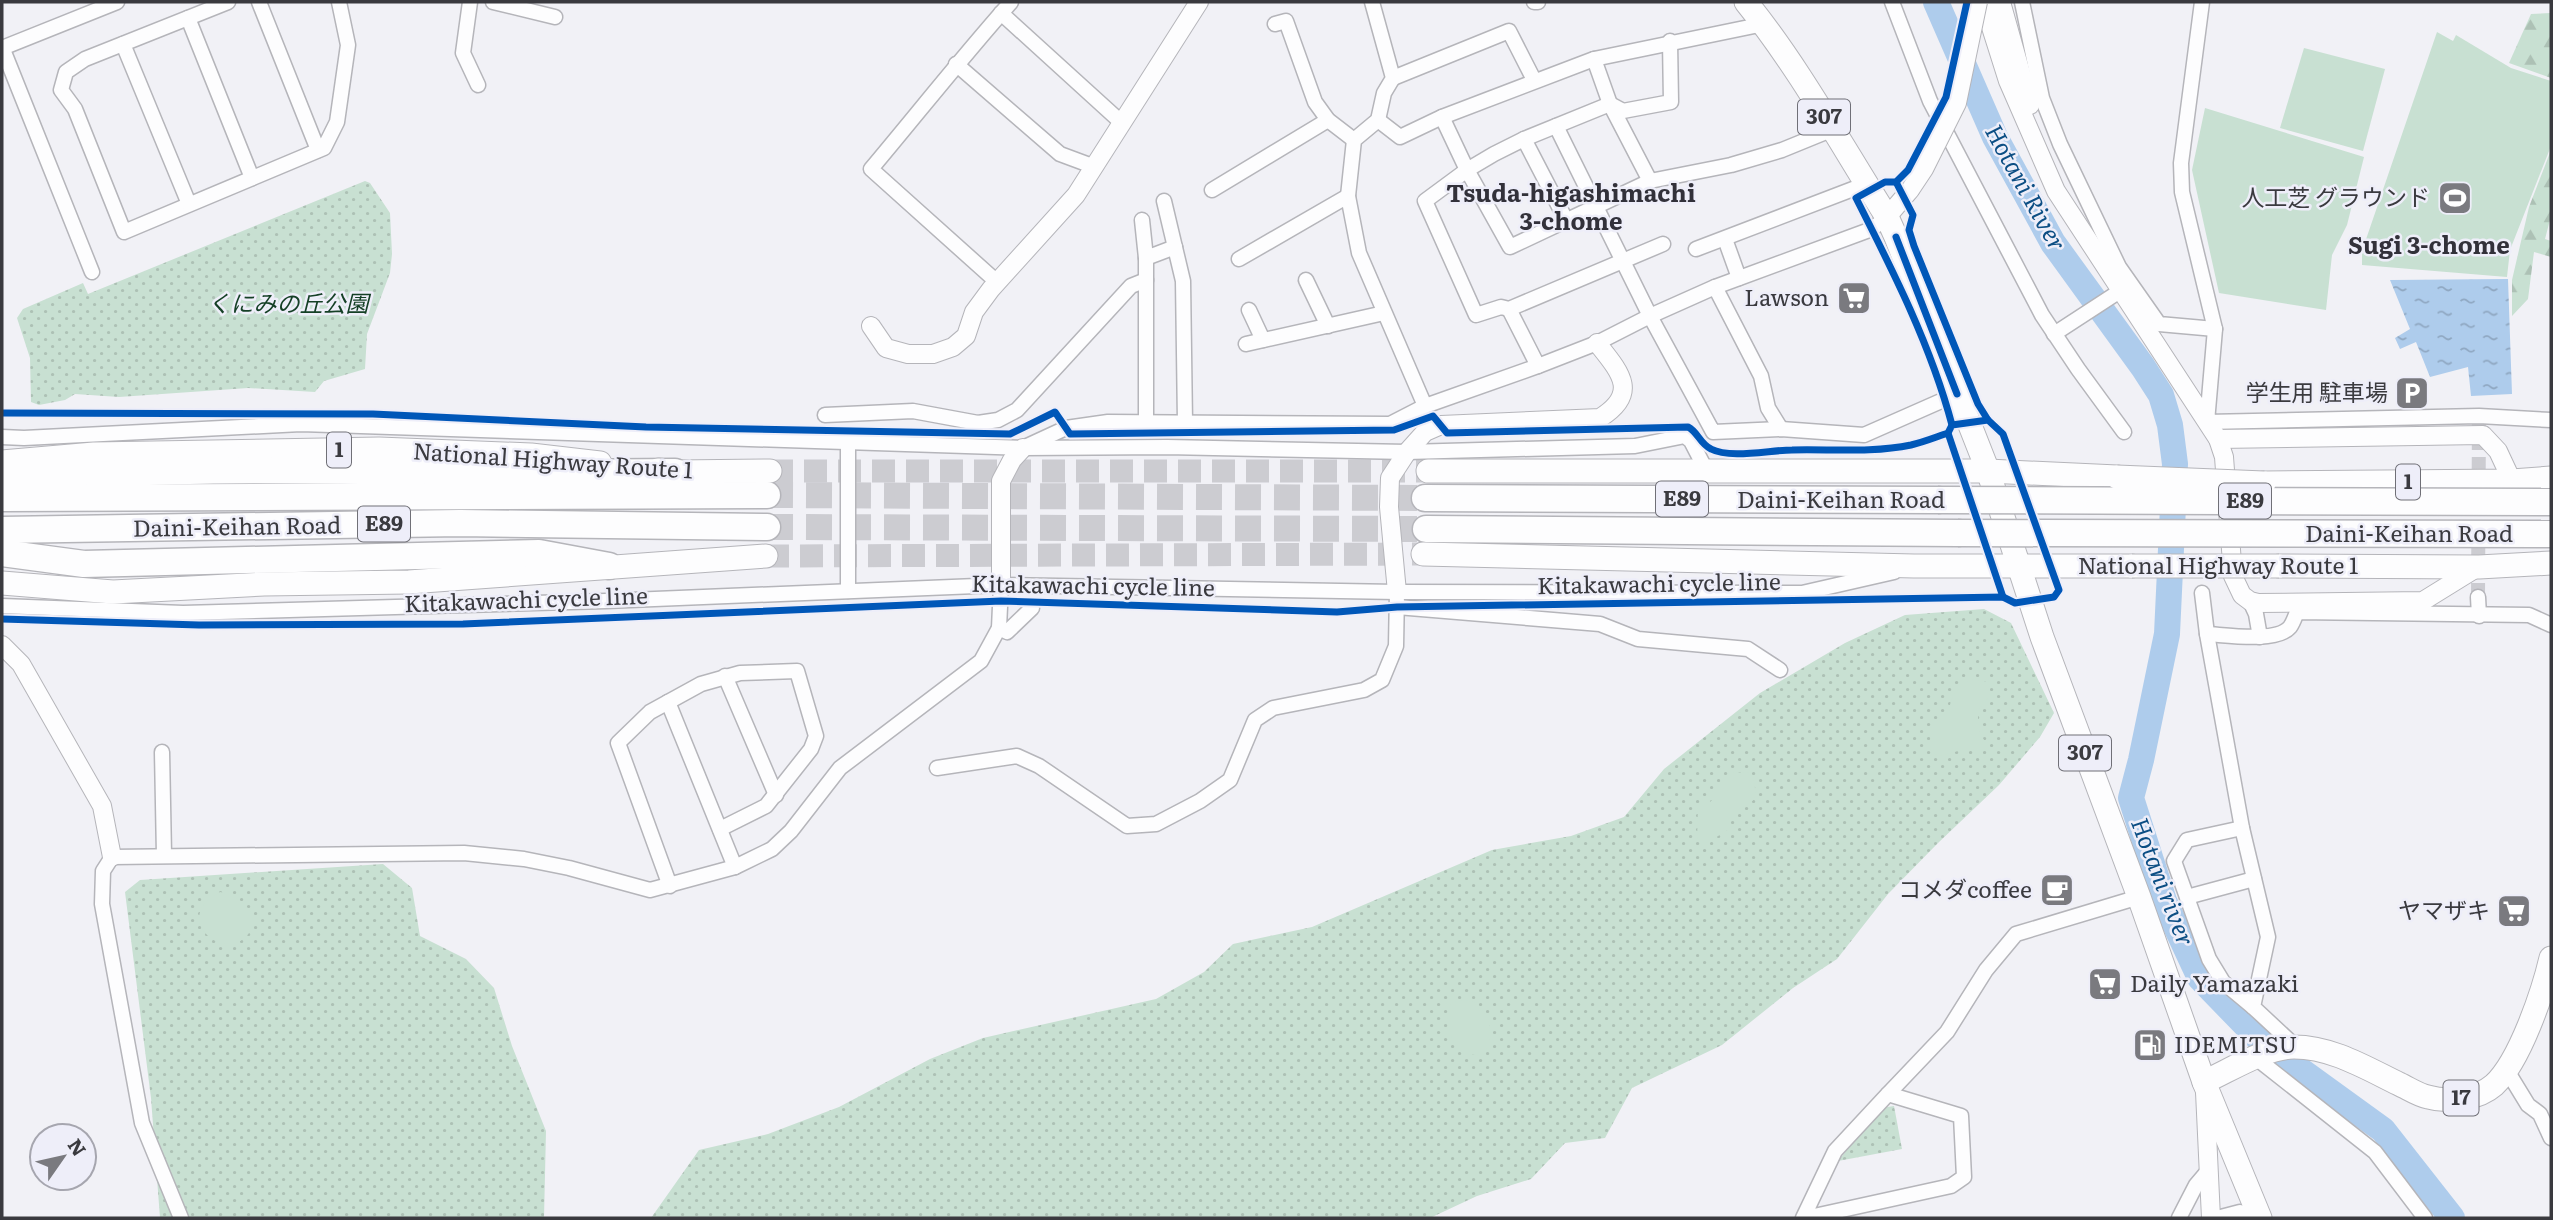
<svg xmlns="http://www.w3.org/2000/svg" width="2553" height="1220" viewBox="0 0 2553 1220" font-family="Literata,'Noto Sans JP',serif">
  <defs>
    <pattern id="grass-dots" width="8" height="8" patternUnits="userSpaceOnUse" patternTransform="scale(1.75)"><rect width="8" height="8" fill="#c8e0d2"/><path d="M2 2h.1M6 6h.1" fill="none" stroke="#adc1b5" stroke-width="1.8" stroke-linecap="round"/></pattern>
    <pattern id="forest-firs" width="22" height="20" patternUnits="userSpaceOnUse" patternTransform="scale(1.75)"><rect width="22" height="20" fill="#c8e0d2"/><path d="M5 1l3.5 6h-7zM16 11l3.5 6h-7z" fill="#adc1b5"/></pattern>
    <pattern id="water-ripples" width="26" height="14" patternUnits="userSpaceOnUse" patternTransform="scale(1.75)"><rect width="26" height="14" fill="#aeccec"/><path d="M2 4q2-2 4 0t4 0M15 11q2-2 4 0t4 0" fill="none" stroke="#8fa7c1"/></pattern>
  </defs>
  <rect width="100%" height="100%" fill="#f1f1f6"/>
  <g fill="url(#grass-dots)">
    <polygon points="365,181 370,183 390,213 392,254 390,273 367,334 365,369 324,381 315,392 248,388 119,397 75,394 65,400 39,405 31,402 30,358 17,318 23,309 83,283 88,294"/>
    <polygon points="1984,609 2011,623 2054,713 2040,737 1999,785 1938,843 1888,894 1837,959 1793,988 1722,1045 1632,1088 1605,1138 1565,1143 1531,1179 1477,1196 1430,1218 651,1218 699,1150 768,1134 839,1107 930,1059 983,1038 1156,999 1204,972 1233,944 1312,927 1492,850 1571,836 1624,817 1664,769 1760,693 1845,643 1905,615"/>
    <polygon points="383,864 412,888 420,936 466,959 494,988 512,1046 546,1131 544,1218 160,1218 151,1098 125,892 140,880"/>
    <polygon points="1894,1106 1902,1149 1838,1161 1881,1108"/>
  </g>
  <g fill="url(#forest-firs)">
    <polygon points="2551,13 2551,78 2509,63 2531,14"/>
    <polygon points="2551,150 2551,216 2545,239 2551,241 2551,257 2534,252 2528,299 2512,316 2512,280 2529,207"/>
  </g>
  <g fill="#c8e0d2">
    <polygon points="2437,32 2453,41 2456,35 2511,68 2551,81 2551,146 2510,250 2507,277 2362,265 2362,251"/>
    <polygon points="2304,48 2385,69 2363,151 2280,128"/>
    <polygon points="2205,108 2364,157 2347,225 2332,255 2326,310 2219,293 2192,170"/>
    <path d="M1972 679 1989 682C1992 697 1987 700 1978 710V728L1984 740 1979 750H1961L1941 756 1931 753 1930 733 1950 713C1948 697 1959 686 1972 679Z"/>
    <path d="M1732 772 1749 773C1754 779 1755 781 1755 789 1757 804 1746 805 1734 812L1728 830 1705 844 1697 840 1698 806 1702 802H1710L1716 796 1721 778Z"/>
    <path d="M220 892C237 895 263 913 249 933 227 965 168 919 220 892Z"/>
    <path d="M1464 1000C1488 1001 1500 1040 1481 1056L1462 1053C1449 1037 1443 1023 1451 1003Z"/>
  </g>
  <polygon fill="url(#water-ripples)" points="2508,279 2512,394 2471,396 2468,367 2430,377 2416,342 2400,349 2395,338 2410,329 2390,280"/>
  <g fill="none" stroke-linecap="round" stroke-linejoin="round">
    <polyline stroke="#aeccec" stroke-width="26" points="1936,2 1995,137 2053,243 2143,367 2161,395 2170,425 2175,464 2167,634 2141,760 2131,798 2164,901 2200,978 2264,1044 2383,1130 2452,1218"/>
    <polyline stroke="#ccccd1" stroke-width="14" stroke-dasharray="14 7" stroke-linecap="butt" points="2478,597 2479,416"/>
    <g stroke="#ccccd1" stroke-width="23" stroke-dasharray="23 11" stroke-linecap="butt">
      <polyline points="770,471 1428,471"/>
      <polyline points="766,556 1423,554"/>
    </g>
    <g stroke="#ccccd1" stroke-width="26" stroke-dasharray="26 13" stroke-linecap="butt">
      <polyline points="767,495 1425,498"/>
      <polyline points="767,527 1426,529"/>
    </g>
    <g stroke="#b5b5ba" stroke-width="17">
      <g id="minor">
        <polyline points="228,2 85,59 66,72 61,90 75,109 124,232 324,148 337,122 348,45 339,2"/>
        <polyline points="259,2 318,150"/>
        <polyline points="470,2 463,53 478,85"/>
        <polyline points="493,2 555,17"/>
        <polyline points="1372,2 1393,78 1384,93 1378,120 1354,140 1348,196 1359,253 1425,406"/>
        <polyline points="1534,2 1538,2"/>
        <polyline points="1892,2 1930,101 2042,315 2078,369 2124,432"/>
        <polyline points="2022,2 2042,98 2060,144 2119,267 2159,324 2215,329"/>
        <polyline points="2202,2 2181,163 2182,192 2215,329 2207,422 2479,416 2551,420"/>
        <polyline points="1001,13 1122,123"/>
        <polyline points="188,18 252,178"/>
        <polyline points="1275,24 1286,21 1315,102 1328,120 1354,140"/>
        <polyline points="123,44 189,204"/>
        <polyline points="2,47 92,272"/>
        <polyline points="2,48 117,2"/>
        <polyline points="1594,59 1610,104 1650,181"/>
        <polyline points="956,64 1060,154 1095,167"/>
        <polyline points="1393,78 1509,31 1534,80"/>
        <polyline points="1442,117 1467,170 1510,247 1650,181 1731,165 1782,150 1831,130"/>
        <polyline points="1378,120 1400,137 1442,117 1594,59 1764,24"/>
        <polyline points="1556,126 1650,316 1713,432 1781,429 1864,435 1957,394"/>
        <polyline points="1524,139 1566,220"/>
        <polyline points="1212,190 1328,120"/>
        <polyline points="1164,201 1183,281 1185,423"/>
        <polyline points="1142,220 1146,258 1146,423"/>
        <polyline points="1725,239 1739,278"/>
        <polyline points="1663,244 1509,309 1501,307 1476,315 1425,201 1467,170 1494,154 1524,139 1610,104 1623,111 1671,102 1670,41"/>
        <polyline points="1696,249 1866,184"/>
        <polyline points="1146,258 1175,247"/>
        <polyline points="1239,259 1348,196"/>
        <polyline points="1306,280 1328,326"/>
        <path d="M997 282 871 169C918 113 963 56 1011 2"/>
        <polyline points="1715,287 1761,376 1768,408 1781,429"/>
        <polyline points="1509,309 1538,366 1597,343 1650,316 1715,287 1872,229 1887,217"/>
        <polyline points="1249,310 1263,340"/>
        <polyline points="2054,334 2120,291"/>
        <polyline points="1246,344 1384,313"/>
        <polyline points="825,415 913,411 978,423 998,420 1017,410 1131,286 1146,280"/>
        <polyline points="2,437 24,438 301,424 1023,448 1167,447 1407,452 1635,446 1685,436 1691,441 1706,470"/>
        <polyline points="1027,446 1066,428 1108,422 1390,424 1425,406 1538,366"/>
        <polyline points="848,591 848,442"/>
        <polyline points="2202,593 2207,634 2242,828 2268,937 2253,1007 2296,1047"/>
        <polyline points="2478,597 2479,616"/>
        <polyline points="2250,601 2256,614 2260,637"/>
        <polyline points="2,606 183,613 606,601 1001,585 1397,592 1802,593 1894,572"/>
        <polyline points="1397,607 1600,624 1638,639 1748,649 1780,670"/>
        <polyline points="999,628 1007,632 1032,608"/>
        <path d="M2207 634C2226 635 2277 643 2290 627 2293 623 2295 617 2297 612L2529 615 2551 625"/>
        <polyline points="725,676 776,795"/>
        <polyline points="668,702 735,867"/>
        <polyline points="162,752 164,855"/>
        <polyline points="937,768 1017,756 1039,766 1127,826 1156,824 1200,801 1230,780 1255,720 1273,708 1364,690 1382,680 1396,646 1397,592"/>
        <polyline points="2242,828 2187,840 2174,861 2209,959 2223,982 2253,1007"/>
        <polyline points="670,886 618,743 650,712 701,684 740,673 797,671 816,736 811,749 766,806 720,829"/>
        <polyline points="2187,897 2254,879"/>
        <polyline points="2256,1058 2375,1152 2425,1218"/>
        <polyline points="2506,1069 2528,1105 2540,1114 2551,1138"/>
        <polyline points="1888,1094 1947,1032 1986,970 2016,934 2139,897"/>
        <polyline points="181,1218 142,1123 102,904 103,871 112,857 464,853 524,859 569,868 650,890 735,867 772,849 791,831 840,768 981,661 999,628 1001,585"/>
        <polyline points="1803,1218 1835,1151 1888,1094 1961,1116 1964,1177 1951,1186 1805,1218"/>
        <polyline points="2179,1218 2196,1185 2207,1172"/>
        <polyline points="2217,1218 2240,1212 2254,1218"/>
      </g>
    </g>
    <g stroke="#b5b5ba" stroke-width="20">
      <g id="tertiary">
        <polyline points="1983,2 2008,81 2056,191 2218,439 2224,457 2233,576 2242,595 2250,601 2258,603 2423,601 2478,567"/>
        <polyline points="2001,2 2030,105"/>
        <polyline points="1887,217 1910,190"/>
        <polyline points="871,326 886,348 908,354 933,354 953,347 966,336 974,312 991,289 1076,195 1199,2"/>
        <polyline points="2218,439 2483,435 2498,451 2512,481"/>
        <polyline points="1001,585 1001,481 1012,460 1023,448"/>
        <path d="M1397 592 1389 507 1390 478 1407 452 1425 432 1441 425 1600 418C1640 393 1620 372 1597 343"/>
        <polyline points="2,645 21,664 102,806 112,857"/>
        <polyline points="2205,1092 2211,1218"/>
      </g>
    </g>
    <g stroke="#b5b5ba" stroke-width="25">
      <path id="primary" d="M2204 1082C2229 1071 2266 1047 2294 1047 2332 1047 2366 1068 2399 1084 2408 1088 2418 1095 2428 1097 2449 1103 2478 1099 2494 1085 2520 1061 2543 992 2551 958"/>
    </g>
    <g stroke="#b5b5ba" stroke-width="25">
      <g id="trunk">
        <path d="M1746 2C1798 66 1842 146 1887 217L1896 237 1988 471 2042 637 2139 897 2204 1082 2260 1218"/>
        <polyline points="2,462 94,454 379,449 531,455 600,463"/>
        <polyline points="658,470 675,472 770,471"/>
        <polyline points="1428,471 1988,471 2117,477"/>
        <polyline points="2264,483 2512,481 2551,478"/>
        <polyline points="1423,554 1914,566 2132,566"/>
        <polyline points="2279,566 2479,567 2551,563"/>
        <polyline points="2,583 113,592 264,584 409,582 766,556"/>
      </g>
    </g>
    <g stroke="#b5b5ba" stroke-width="29">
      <g id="motorway">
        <path d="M2 481C143 467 285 470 426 472 509 473 592 473 675 472"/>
        <polyline points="2,498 767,495"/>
        <polyline points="1425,498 1938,500"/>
        <polyline points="1426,529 1958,533"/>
        <polyline points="2,530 460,523 767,527"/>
        <polyline points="2,553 84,564 539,553 609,566"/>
      </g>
    </g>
    <use href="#minor" stroke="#fdfdfe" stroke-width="14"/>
    <use href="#tertiary" stroke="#fdfdfe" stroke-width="18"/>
    <use href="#primary" stroke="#fdfdfe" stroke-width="23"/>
    <use href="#trunk" stroke="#fdfdfe" stroke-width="23"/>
    <use href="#motorway" stroke="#fdfdfe" stroke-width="26"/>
    <g stroke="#b5b5ba" stroke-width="20" stroke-linecap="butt">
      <polyline id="tertiary-bridge" points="1910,190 1924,169 1957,103 1978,2"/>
    </g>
    <g stroke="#b5b5ba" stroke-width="25" stroke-linecap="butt">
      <g id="trunk-bridge">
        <polyline points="2117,477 2264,483"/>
        <polyline points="2132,566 2279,566"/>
      </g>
    </g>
    <g stroke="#b5b5ba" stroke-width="29" stroke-linecap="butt">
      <g id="motorway-bridge">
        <polyline points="1938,500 2551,502"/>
        <polyline points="1958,533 2551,534"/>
      </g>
    </g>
    <use href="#tertiary-bridge" stroke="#fdfdfe" stroke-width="18"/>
    <use href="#trunk-bridge" stroke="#fdfdfe" stroke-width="23"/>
    <use href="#motorway-bridge" stroke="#fdfdfe" stroke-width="26"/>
    <g stroke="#eeeef9" stroke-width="11">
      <g id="cycleway">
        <polyline points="1896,182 1913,215 1909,230 1914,246 1978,404 1988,420"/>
        <polyline points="1896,237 1957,394"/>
        <path d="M2 413 373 414 646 427 1010 434 1055 412 1070 434 1394 430 1433 416 1447 433 1688 427C1698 432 1700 444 1711 449 1730 459 1770 450 1792 450 1831 449 1872 453 1911 445 1924 442 1936 437 1948 433L1952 425 1988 420 2003 434 2059 590 2054 597 2015 603 2003 597 1397 607 1337 612 1001 601 463 624 199 625 2 619"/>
        <path d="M1952 425C1931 346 1893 271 1856 198L1885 182H1896L1908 170 1946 97 1967 2"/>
        <polyline points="1948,433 2003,597"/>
      </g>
    </g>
    <use href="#cycleway" stroke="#0057b8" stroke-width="7"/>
  </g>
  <defs>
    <g id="stadium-square" transform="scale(1.75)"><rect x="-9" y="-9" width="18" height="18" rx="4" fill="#7a7a7f" stroke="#eeeef9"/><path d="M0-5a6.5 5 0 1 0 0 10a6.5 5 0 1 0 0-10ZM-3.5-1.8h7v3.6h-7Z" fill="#fff"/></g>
    <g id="supermarket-square" transform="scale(1.75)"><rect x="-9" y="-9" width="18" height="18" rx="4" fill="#7a7a7f" stroke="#eeeef9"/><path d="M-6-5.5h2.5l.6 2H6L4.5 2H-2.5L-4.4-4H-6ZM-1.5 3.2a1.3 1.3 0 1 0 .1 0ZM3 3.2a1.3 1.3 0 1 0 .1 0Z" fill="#fff"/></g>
    <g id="parking-square" transform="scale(1.75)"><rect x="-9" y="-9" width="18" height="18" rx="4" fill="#7a7a7f" stroke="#eeeef9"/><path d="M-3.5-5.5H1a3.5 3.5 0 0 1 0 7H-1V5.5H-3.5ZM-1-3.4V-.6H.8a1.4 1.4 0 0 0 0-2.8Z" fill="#fff"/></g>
    <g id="cafe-square" transform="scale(1.75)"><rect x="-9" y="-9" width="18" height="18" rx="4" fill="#7a7a7f" stroke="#eeeef9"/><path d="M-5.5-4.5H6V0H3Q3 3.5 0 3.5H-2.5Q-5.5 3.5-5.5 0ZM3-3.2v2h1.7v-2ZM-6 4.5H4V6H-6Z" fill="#fff"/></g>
    <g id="fuel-square" transform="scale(1.75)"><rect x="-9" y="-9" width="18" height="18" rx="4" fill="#7a7a7f" stroke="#eeeef9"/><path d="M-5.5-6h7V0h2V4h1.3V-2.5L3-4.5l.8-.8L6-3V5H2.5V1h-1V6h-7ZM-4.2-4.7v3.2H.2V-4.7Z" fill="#fff"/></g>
  </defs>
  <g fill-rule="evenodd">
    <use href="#stadium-square" x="2455" y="198"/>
    <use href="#supermarket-square" x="1854" y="298"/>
    <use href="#parking-square" x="2412" y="393"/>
    <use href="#cafe-square" x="2057" y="890"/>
    <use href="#supermarket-square" x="2514" y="911"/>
    <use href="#supermarket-square" x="2105" y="984"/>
    <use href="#fuel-square" x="2150" y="1045"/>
  </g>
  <g text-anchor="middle" stroke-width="5" stroke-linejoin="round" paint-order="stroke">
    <g fill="#eeeef9" stroke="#707077" stroke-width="2">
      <rect x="1798" y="99.5" width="52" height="35" rx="5"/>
      <rect x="327" y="432.5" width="24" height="35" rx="5"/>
      <rect x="2396" y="464.5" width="24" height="35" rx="5"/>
      <rect x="1656" y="481.5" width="52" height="35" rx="5"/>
      <rect x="2219" y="483.5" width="52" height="35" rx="5"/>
      <rect x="358" y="506.5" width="52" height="35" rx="5"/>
      <rect x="2059" y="735.5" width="52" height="35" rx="5"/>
      <rect x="2443.5" y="1080.5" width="35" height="35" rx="5"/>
    </g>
    <g font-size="21" font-weight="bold" fill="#3a3a3f">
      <text x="1824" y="124">307</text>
      <text x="339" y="457">1</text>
      <text x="2408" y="489">1</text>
      <text x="1682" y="506">E89</text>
      <text x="2245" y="508">E89</text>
      <text x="384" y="531">E89</text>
      <text x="2085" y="760">307</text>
      <text x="2461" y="1105">17</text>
    </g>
    <g font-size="23" fill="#3a3a3f" stroke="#eeeef9" text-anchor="end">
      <text x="2430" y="206">人工芝 グラウンド</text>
      <text x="1829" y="306">Lawson</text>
      <text x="2388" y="401">学生用 駐車場</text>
      <text x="2032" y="898">コメダcoffee</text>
      <text x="2490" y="919">ヤマザキ</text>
      <text x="2130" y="992" text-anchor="start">Daily Yamazaki</text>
      <text x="2174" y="1053" text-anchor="start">IDEMITSU</text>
    </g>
    <g font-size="23" font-style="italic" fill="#154026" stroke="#eeeef9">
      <text x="288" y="312">くにみの丘公園</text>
    </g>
    <g font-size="23" fill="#3a3a3f" stroke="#eeeef9">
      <text transform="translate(553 461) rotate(4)" y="8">National Highway Route 1</text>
      <text x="1841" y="508">Daini-Keihan Road</text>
      <text transform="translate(237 527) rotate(-1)" y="8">Daini-Keihan Road</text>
      <text x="2409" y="542">Daini-Keihan Road</text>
      <text x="2218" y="574">National Highway Route 1</text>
      <text transform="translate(1659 584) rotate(-1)" y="8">Kitakawachi cycle line</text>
      <text transform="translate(1093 586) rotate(1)" y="8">Kitakawachi cycle line</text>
      <text transform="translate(526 600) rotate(-2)" y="8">Kitakawachi cycle line</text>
    </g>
    <g font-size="24" font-style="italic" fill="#0c4e84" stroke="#eeeef9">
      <text transform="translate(2025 188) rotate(61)" y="8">Hotani River</text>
      <text transform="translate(2162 882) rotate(69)" y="8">Hotani river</text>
    </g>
    <g font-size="24" font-weight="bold" fill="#32313a" stroke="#eeeef9">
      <text x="1571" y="202">Tsuda-higashimachi<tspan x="1571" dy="28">3-chome</tspan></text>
      <text x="2429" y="254">Sugi 3-chome</text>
    </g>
  </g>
  <rect width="2553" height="1220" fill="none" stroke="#3a3a3f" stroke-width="7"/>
  <g transform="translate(63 1157) rotate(56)"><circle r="33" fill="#eeeef9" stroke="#a6a6af" stroke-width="2"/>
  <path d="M0-5L12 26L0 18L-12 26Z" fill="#7a7a7f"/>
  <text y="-10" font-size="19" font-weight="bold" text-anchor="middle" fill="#3a3a3f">N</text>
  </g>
</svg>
